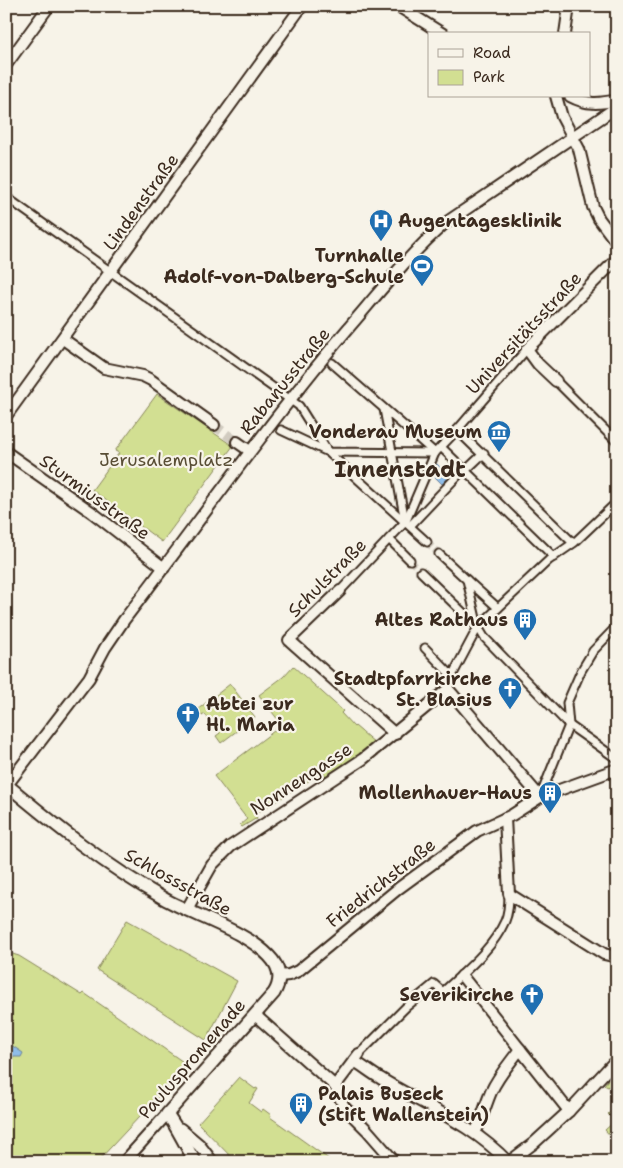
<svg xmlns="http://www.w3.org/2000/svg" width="623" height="1168" viewBox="0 0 623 1168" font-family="'Shantell Sans',sans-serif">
  <rect width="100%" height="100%" fill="#f7f3e8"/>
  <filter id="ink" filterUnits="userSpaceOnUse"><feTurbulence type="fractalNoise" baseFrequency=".02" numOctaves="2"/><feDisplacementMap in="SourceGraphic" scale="10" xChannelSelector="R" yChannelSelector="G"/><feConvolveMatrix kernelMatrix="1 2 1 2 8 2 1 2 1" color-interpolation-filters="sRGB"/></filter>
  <g filter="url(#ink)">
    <g fill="#d2df92" stroke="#868458">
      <polygon points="157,394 233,446 162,542 92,490 119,453 115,451"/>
      <polygon points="293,666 343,711 341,713 354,727 355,726 375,743 365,753 325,776 323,772 291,792 288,788 281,792 283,797 255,814 257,818 242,827 240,825 247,819 214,776 282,725 259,695 283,677"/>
      <polygon points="230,684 255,717 221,743 216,736 220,733 205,714 202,716 197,710"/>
      <polygon points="127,920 237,981 206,1040 97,970"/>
      <polygon points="6,952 19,956 82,995 84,993 189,1066 184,1069 97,1162 6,1162"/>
      <polygon points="617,1068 617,1079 608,1087 604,1085"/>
      <polygon points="239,1077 255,1089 256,1088 258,1089 249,1103 261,1112 263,1109 271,1115 270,1117 333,1162 236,1162 198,1123"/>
      <polygon points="617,1105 617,1141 616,1142 605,1130 615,1121 608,1114"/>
    </g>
    <g fill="#8fbde9" stroke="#6d8298">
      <polygon points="437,464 449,477 442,484 429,471"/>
      <polygon points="11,1045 23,1053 21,1057 14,1057 10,1054 8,1049"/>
    </g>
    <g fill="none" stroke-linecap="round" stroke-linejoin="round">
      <g stroke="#d1cbc0" stroke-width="7" stroke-dasharray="7 3.5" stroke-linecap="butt">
        <polyline points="427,542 439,554"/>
        <polyline points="410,560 421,572"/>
      </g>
      <polyline stroke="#d1cbc0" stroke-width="10" stroke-dasharray="10 5" stroke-linecap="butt" points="214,425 237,442"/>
      <g stroke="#3b2a1e" stroke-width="11">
        <g id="pedestrian">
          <polyline points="6,197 299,406 328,452 427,542"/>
          <polyline points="332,363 435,453"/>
          <polyline points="556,381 617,442"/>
          <polyline points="384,409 405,521"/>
          <polyline points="281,430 328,452 435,453"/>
          <polyline points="457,430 573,543"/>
          <polyline points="441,447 554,557"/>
          <polyline points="465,471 484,453"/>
          <polyline points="410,526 464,469"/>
          <polyline points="389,539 410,560"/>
          <polyline points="439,554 467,580 478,627 484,637 569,725 617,759"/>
          <polyline points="421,572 478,627"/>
          <polyline points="467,580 498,608"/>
          <polyline points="340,591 406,521 435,453 458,429 527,349"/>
          <polyline points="425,648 452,676"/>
          <polyline points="448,689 452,676 478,627 549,560 575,542 617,502"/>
          <polyline points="540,797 569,725 567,703 581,671 593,651 617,626"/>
          <path d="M359 1054 406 1007 434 984 443 992C465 971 492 950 505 921 509 912 509 903 509 894"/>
        </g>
      </g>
      <g stroke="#3b2a1e" stroke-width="14">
        <g id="minor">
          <polyline points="398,6 443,34"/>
          <polyline points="565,34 569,6"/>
          <polyline points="6,65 49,6"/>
          <polyline points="556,96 562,117 579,149 593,207 599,219 617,243"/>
          <path d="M570 96C587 105 599 104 617 100"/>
          <polyline points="63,339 104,368 143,376 151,380 214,425"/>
          <polyline points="556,381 538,364 527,349 617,259"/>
          <polyline points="6,416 302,6"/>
          <polyline points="237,442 250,451"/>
          <polyline points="6,452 93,513 164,568"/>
          <polyline points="340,591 289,640 395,734"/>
          <path d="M7 785 89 678 105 648 124 620C200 521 271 419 351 325 381 290 410 254 444 224L617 107"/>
          <polyline points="505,818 509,894 604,954 617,957"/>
          <polyline points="187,909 212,865 231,846 363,759 448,689 540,797"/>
          <polyline points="279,976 289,975 298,971 399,888 477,831 512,815 540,797 617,769"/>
          <polyline points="462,976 569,1111"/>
          <polyline points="255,1015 335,1086"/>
          <path d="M354 1061C363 1066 371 1073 380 1078 423 1105 472 1124 508 1162"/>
          <polyline points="335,1086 344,1107 367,1130 395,1162"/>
          <polyline points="335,1086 359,1054"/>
          <path d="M475 1133C482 1119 485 1106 491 1092 498 1076 510 1063 520 1049"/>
          <polyline points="124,1162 167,1114"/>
          <polyline points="509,1162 534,1143 569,1111 617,1059"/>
        </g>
      </g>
      <g stroke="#3b2a1e" stroke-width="15">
        <g id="tertiary">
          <path d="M6 784C56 826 106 866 163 898 194 916 244 930 269 956 280 967 282 980 274 993L167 1114C179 1129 185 1147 196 1162"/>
          <polyline points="180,1129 199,1145 212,1162"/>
        </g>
      </g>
      <use href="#pedestrian" stroke="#f7f3e8" stroke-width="7"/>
      <use href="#minor" stroke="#f7f3e8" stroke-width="10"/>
      <use href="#tertiary" stroke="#f7f3e8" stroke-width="11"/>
    </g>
  </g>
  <defs>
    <g id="hospital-pin" transform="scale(1.25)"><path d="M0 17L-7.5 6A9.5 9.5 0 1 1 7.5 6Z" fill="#1f6fb2" stroke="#f7f3e8"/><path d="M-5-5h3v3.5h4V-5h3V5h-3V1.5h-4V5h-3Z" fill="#fff"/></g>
    <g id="stadium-pin" transform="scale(1.25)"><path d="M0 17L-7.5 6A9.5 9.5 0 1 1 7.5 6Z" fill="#1f6fb2" stroke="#f7f3e8"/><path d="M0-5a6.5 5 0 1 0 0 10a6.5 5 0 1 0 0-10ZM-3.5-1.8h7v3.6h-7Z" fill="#fff"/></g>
    <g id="museum-pin" transform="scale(1.25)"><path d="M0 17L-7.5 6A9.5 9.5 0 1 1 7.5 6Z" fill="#1f6fb2" stroke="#f7f3e8"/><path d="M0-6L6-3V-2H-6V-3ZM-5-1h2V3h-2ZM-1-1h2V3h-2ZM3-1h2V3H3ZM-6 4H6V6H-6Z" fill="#fff"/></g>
    <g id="building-pin" transform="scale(1.25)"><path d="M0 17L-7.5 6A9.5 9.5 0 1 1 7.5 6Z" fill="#1f6fb2" stroke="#f7f3e8"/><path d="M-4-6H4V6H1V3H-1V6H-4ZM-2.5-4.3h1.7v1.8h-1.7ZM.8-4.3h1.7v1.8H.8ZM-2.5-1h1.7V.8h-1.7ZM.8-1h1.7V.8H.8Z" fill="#fff"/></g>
    <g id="church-pin" transform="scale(1.25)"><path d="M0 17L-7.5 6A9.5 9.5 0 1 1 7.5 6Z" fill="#1f6fb2" stroke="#f7f3e8"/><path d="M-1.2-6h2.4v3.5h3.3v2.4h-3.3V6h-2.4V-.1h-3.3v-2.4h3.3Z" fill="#fff"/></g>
  </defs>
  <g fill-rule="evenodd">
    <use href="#hospital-pin" x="381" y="221"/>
    <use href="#stadium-pin" x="422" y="266"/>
    <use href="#museum-pin" x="499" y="432"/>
    <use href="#building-pin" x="525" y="620"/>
    <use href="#church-pin" x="510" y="689"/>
    <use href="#church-pin" x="188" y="714"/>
    <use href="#building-pin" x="550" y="793"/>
    <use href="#church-pin" x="532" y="995"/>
    <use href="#building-pin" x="301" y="1104"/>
  </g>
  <g text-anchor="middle" stroke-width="4.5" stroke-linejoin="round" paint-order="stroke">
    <g font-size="18" fill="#3b2a1e" stroke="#f7f3e8">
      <text transform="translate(141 202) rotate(-54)" y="6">Lindenstraße</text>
      <text transform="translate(524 333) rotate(-47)" y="6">Universitätsstraße</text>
      <text transform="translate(285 381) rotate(-51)" y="6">Rabanusstraße</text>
      <text transform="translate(95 497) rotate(36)" y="6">Sturmiusstraße</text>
      <text transform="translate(327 578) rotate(-45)" y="6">Schulstraße</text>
      <text transform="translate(301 779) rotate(-33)" y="6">Nonnengasse</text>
      <text transform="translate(178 882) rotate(29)" y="6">Schlossstraße</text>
      <text transform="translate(381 883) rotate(-38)" y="6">Friedrichstraße</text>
      <text transform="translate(192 1059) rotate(-49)" y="6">Pauluspromenade</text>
    </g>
    <g font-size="18" font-weight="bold" fill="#3b2a1e" stroke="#f7f3e8" text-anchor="end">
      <text x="398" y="227" text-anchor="start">Augentagesklinik</text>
      <text x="404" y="262">Turnhalle<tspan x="404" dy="21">Adolf-von-Dalberg-Schule</tspan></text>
      <text x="482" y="438">Vonderau Museum</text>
      <text x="508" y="626">Altes Rathaus</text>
      <text x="492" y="685">Stadtpfarrkirche<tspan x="492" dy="21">St. Blasius</tspan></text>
      <text x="206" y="710" text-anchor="start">Abtei zur<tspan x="206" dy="21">Hl. Maria</tspan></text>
      <text x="532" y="799">Mollenhauer-Haus</text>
      <text x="514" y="1001">Severikirche</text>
      <text x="318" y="1100" text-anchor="start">Palais Buseck<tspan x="318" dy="21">(Stift Wallenstein)</tspan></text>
    </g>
    <g font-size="18" fill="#594e35" stroke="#f7f3e8">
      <text x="166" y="466">Jerusalemplatz</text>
    </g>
    <g font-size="22" font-weight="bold" fill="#3b2a1e" stroke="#f7f3e8">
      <text x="400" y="477">Innenstadt</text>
    </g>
  </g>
  <rect width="623" height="1168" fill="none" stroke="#f7f3e8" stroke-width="25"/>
  <rect x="12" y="12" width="598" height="1143" fill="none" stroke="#3b2a1e" stroke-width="2" filter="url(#ink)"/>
  <rect x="428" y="32" width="162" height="65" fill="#f7f3e8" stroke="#aca397"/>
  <rect x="438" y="49" width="25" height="8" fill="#f7f3e8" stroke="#aca397"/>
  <text x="473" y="58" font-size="15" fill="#3b2a1e">Road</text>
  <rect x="438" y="70" width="25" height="15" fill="#d2df92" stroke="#aca397"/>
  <text x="473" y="82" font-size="15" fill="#3b2a1e">Park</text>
</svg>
